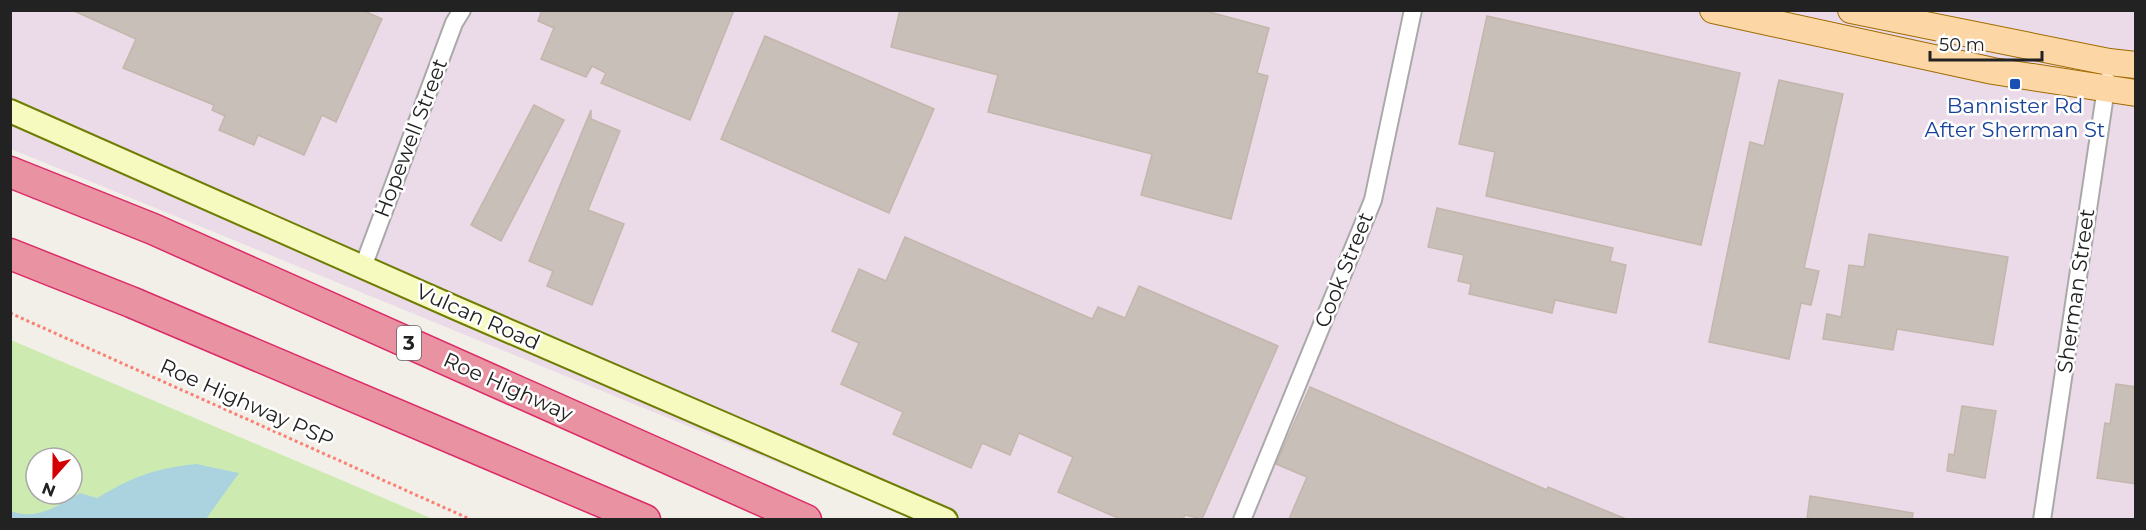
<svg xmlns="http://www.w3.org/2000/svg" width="2146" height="530" viewBox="0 0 2146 530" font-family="Montserrat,sans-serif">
  <rect width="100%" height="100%" fill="#f2efe9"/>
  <polygon fill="#ebdbe8" points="10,11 2135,11 2135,519 915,519 11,149"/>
  <path fill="#cdebb0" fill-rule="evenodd" d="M11 340 433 519H11ZM36 458H72V494H36Z"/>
  <path fill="#aad3df" d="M196 464 239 473 206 519H11V511C37 521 57 506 80 493L97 498C135 476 152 469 196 464Z"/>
  <g fill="#c7bfb8" stroke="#c4b6ab" stroke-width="1.5">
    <polygon points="72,10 362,10 382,19 336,122 322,115 304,155 258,135 254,145 219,130 225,116 212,110 214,105 123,68 136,39"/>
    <polygon points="542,10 734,10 690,120 601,83 606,73 592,66 586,77 541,59 554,28 538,21"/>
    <polygon points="900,10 1202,10 1269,28 1257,73 1268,76 1231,219 1141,195 1152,154 988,112 998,75 891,47"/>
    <polygon points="1487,16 1740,73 1701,245 1486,196 1495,152 1459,144"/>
    <polygon points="765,36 934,109 889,213 721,139"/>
    <polygon points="1779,80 1843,94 1804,268 1819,271 1811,305 1801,303 1789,359 1709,342 1750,142 1764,146"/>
    <polygon points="534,105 564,120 501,241 471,225"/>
    <polygon points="591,110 591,119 620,131 588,210 624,224 592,305 547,286 553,271 529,261"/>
    <polygon points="1437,208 1613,248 1610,261 1626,265 1616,313 1555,300 1552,313 1469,294 1471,284 1458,281 1464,255 1428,247"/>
    <polygon points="1869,234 2008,257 1993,345 1897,329 1893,350 1823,339 1827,314 1841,317 1849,265 1864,267"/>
    <polygon points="905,237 1092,319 1098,307 1125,318 1139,286 1278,346 1202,519 1185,515 1183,519 1120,519 1058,492 1073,457 1019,433 1010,455 982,443 971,468 893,434 903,412 841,384 859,343 832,331 859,269 886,281"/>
    <polygon points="2116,384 2136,387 2136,484 2097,478 2105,423 2110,424"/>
    <polygon points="1310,387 1547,490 1548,487 1626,519 1289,519 1307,477 1276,464"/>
    <polygon points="1962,406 1996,411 1985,478 1947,471 1949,454 1954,455"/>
    <polygon points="1810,496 1913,513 1912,519 1807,519"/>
  </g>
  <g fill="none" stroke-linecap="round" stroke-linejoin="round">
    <g stroke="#a9a9a9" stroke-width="20">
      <g id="street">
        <polyline points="363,267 454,23 462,10"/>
        <polyline points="1242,520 1373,200 1413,10"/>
        <polyline points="2042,520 2107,81"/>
      </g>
    </g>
    <g stroke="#707d05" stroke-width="26">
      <polyline id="secondary" points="10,111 458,309 946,520"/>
    </g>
    <g stroke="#a06b00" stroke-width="28">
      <g id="primary">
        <polyline points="1713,10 1993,71 2136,93"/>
        <polyline points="1851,10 2109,62 2136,65"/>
      </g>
    </g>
    <g stroke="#dc2a67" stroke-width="33">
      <g id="highway">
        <polyline points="10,172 153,229 806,520"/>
        <polyline points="10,254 131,302 645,520"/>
      </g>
    </g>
    <polyline stroke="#fa8072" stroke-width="3" stroke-dasharray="3 3" stroke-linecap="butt" points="10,313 472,520"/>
    <use href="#street" stroke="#fff" stroke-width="16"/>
    <use href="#secondary" stroke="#f7fabf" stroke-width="22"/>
    <use href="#primary" stroke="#fcd6a4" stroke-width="26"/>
    <use href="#highway" stroke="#e892a2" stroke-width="30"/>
  </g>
  <rect fill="#1a4fb4" stroke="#fff" stroke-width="2" x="2009" y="78" width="12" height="12" rx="3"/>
  <g text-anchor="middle" stroke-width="5" stroke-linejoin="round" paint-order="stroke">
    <rect fill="#fff" stroke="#646464" stroke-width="1.5" x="397" y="326" width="24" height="34" rx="4.5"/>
    <g font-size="20" font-weight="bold" fill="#222">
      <text x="409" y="350">3</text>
    </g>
    <g font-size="21" fill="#164399" stroke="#fff">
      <text x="2015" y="113">Bannister Rd<tspan x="2015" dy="24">After Sherman St</tspan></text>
    </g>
    <g font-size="21" fill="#222" stroke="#fff">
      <text transform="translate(411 138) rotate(-69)" y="7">Hopewell Street</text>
      <text transform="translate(1344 270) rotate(-68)" y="7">Cook Street</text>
      <text transform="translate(2076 291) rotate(-82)" y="7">Sherman Street</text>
      <text transform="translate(478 317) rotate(24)" y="7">Vulcan Road</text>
      <text transform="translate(508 387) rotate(24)" y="7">Roe Highway</text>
      <text transform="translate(247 403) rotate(24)" y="7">Roe Highway PSP</text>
    </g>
  </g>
  <rect width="2146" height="530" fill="none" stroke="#222222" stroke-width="24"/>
  <g transform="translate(54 476) rotate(201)"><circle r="28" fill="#ffffff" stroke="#a7a7a7" stroke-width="1.5"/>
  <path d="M0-4.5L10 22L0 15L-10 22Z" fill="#d40000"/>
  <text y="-9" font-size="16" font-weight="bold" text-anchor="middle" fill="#222222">N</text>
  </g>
  <path d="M1930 51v9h112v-9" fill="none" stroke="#222222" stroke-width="3"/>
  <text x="1939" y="51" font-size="18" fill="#222222" stroke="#ffffff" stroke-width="4.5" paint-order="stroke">50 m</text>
</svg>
